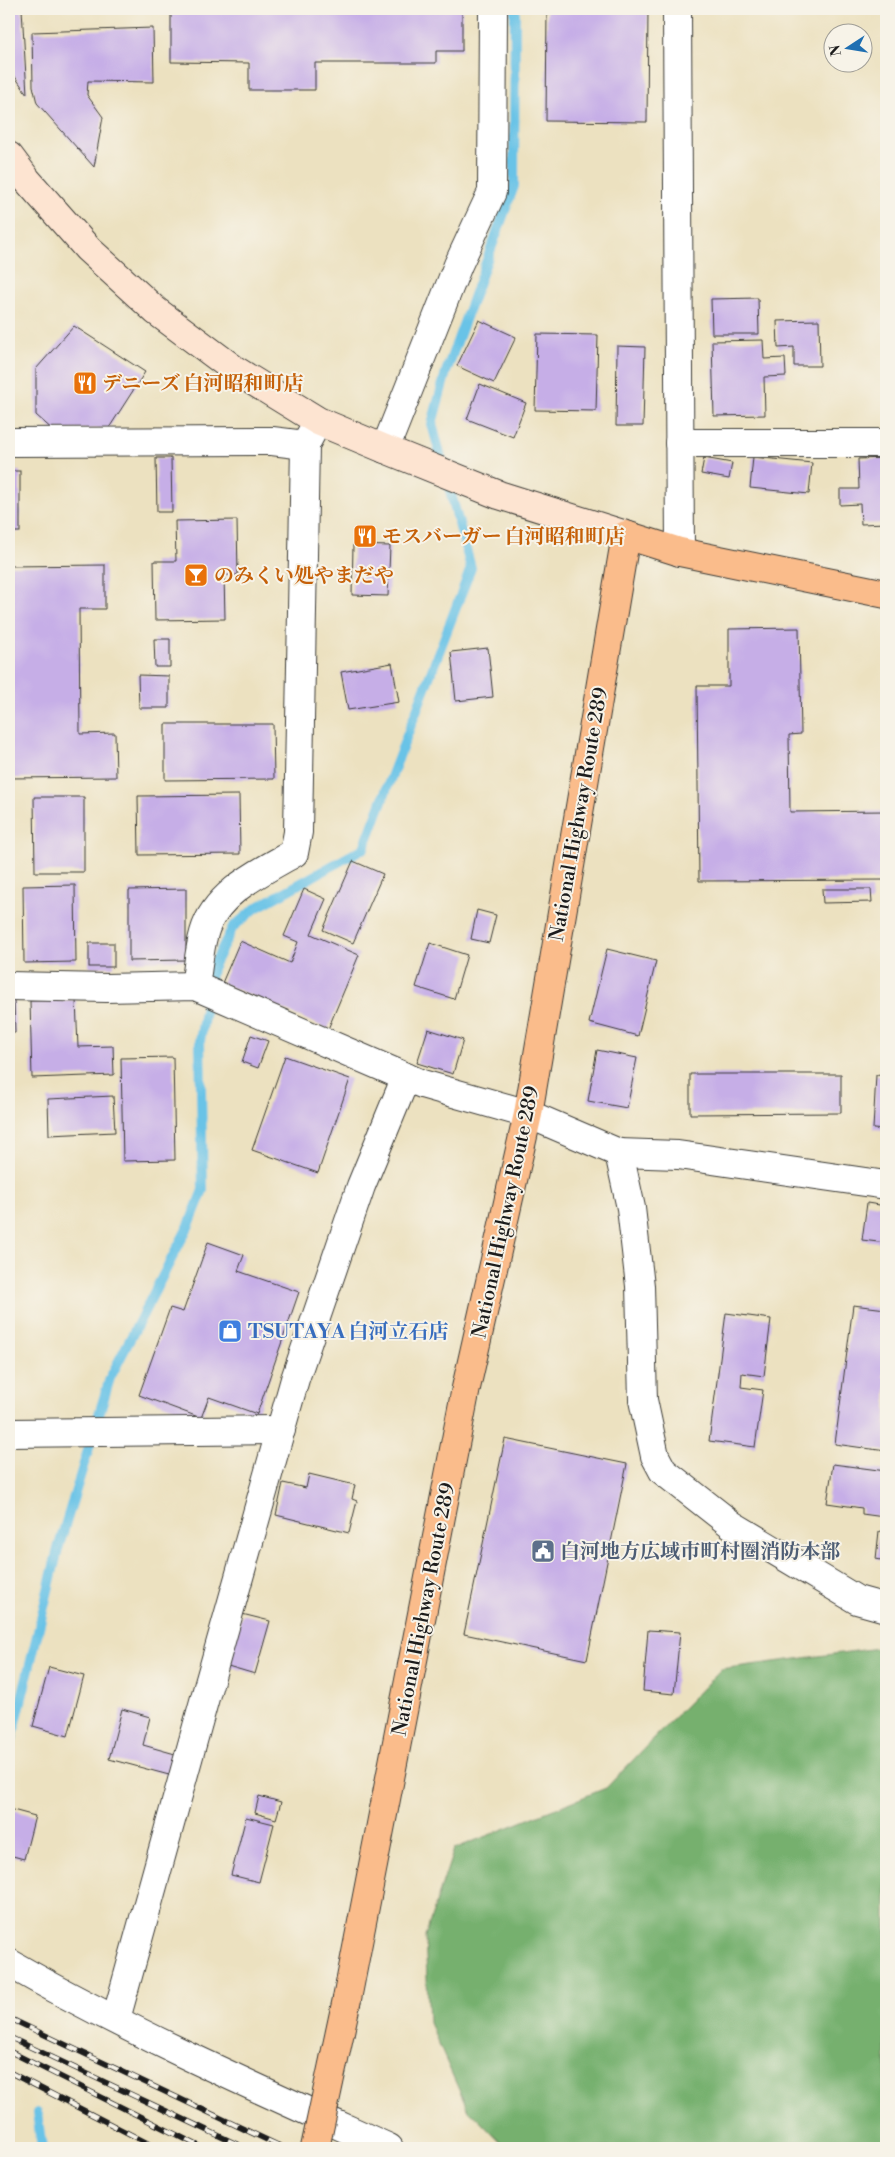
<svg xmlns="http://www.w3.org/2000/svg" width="895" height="2157" viewBox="0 0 895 2157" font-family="'Libre Bodoni','Noto Serif JP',serif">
  <rect width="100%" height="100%" fill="#f7f3e8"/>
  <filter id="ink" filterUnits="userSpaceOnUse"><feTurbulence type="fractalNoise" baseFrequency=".02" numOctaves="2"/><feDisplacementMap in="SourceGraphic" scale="10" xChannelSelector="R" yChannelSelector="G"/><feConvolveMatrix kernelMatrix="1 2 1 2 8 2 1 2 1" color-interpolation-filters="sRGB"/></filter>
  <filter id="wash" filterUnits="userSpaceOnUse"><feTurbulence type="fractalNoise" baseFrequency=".0096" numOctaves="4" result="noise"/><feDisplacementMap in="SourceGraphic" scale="20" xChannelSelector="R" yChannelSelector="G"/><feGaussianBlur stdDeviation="1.12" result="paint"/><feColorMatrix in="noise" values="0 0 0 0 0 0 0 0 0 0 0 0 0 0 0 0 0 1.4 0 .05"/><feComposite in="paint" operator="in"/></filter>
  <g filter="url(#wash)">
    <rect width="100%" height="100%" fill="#ece1c0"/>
    <polygon fill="#76b06e" stroke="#496645" points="886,1647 886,2148 506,2148 467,2108 429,2022 425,1936 454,1849 606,1788 721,1669"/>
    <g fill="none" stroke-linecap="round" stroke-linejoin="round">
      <g stroke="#69c3e7" stroke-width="10">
        <polyline points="9,1751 58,1549 110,1378 189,1225 203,1190 200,1041 212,968 233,927 256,908 364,848 471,568 432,424 446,372 514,186 515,9"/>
        <polyline points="37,2113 42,2148"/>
      </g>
    </g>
    <g id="blocks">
      <g fill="#c6aee7">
        <polygon points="9,9 22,9 27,94 9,68"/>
        <polygon points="171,9 462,9 462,51 436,51 436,63 315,63 315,90 249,90 249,63 171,62"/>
        <polygon points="547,9 648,9 647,122 546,121"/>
        <polygon points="153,28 154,82 88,81 87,95 103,117 94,167 37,103 33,86 32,32"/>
        <polygon points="758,298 759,334 712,334 711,299"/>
        <polygon points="479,320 516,337 494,383 457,366"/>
        <polygon points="819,320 820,366 794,366 794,347 778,348 777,321"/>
        <polygon points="74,326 145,372 109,428 54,431 36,415 36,369"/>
        <polygon points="537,334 598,335 596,411 535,410"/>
        <polygon points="763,340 764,359 785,358 786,376 764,377 765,415 714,416 712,341"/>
        <polygon points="617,346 645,347 643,426 616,426"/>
        <polygon points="480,384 526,403 513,437 467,419"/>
        <polygon points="753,457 812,463 809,494 750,488"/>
        <polygon points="156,458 171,458 172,512 157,512"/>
        <polygon points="704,458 732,463 729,479 701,474"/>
        <polygon points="886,458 886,523 861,524 860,504 840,505 840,489 859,489 858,459"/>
        <rect x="9" y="471" width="11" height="61"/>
        <polygon points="237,520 238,575 224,575 225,619 155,620 154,561 176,561 175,521"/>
        <polygon points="353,545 390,546 388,596 352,595"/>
        <polygon points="105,565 105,609 79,609 80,734 115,733 116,777 9,778 9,566"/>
        <polygon points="799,628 801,734 789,735 790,812 886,811 886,880 699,881 697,686 729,686 729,629"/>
        <polygon points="154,639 170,639 170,667 155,667"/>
        <polygon points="488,648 493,697 456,701 451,652"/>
        <polygon points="392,663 399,702 348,710 341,672"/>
        <polygon points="138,675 169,676 169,708 139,708"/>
        <polygon points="165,724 273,724 274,779 165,780"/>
        <polygon points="239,795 240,854 139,855 138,796"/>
        <polygon points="34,797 84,797 84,872 35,872"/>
        <polygon points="353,861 383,874 353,943 323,930"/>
        <polygon points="75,885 76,962 24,963 23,886"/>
        <polygon points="186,889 186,960 129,961 129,890"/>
        <polygon points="304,889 326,899 311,934 359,955 328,1029 222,983 240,941 290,963 298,942 284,936"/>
        <polygon points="822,889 871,889 872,902 823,903"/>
        <polygon points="477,910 496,915 489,943 471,939"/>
        <rect x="89" y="943" width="25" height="24"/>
        <polygon points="430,943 467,955 454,999 416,987"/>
        <polygon points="607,949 656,961 638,1036 589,1023"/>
        <polygon points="9,1000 14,1000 15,1033 9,1033"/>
        <polygon points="76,1000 78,1047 113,1046 114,1075 32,1078 30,1001"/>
        <polygon points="428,1029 463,1040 453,1074 417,1063"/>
        <polygon points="251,1035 268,1041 258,1068 242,1062"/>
        <polygon points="597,1050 637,1058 627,1108 588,1101"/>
        <polygon points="285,1056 350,1079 318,1173 252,1150"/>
        <polygon points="173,1057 175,1160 123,1161 121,1058"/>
        <polygon points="690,1074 841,1074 841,1113 690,1114"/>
        <polygon points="876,1075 886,1076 886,1130 873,1129"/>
        <polygon points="113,1096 115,1132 49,1135 48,1099"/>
        <polygon points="867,1203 886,1206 886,1243 862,1240"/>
        <polygon points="208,1242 244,1255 238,1271 299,1292 257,1414 209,1397 201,1418 139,1395 170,1308 183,1312"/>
        <polygon points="853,1305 886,1309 886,1353 883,1377 886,1377 886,1451 835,1444"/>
        <polygon points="726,1313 771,1319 764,1376 742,1373 741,1387 763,1390 755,1447 709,1441"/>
        <polygon points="505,1439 627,1464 587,1660 464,1634"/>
        <polygon points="833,1464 886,1471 884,1517 862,1514 862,1508 827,1503"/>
        <polygon points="309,1474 355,1485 352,1499 357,1501 349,1533 276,1515 283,1483 306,1488"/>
        <polygon points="879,1531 886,1532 886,1561 876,1559"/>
        <polygon points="242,1614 270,1621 255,1674 228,1666"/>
        <polygon points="648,1630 680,1632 674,1694 643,1691"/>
        <polygon points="49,1667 84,1676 68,1736 33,1726"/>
        <polygon points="122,1709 150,1717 143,1745 175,1754 169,1775 109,1759"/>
        <polygon points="259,1796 281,1802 276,1819 255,1813"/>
        <polygon points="9,1809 35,1816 24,1859 9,1855"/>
        <polygon points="246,1817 274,1824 259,1882 231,1875"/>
      </g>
    </g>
  </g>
  <g filter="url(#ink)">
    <use href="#blocks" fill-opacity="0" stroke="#3b3a35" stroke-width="1"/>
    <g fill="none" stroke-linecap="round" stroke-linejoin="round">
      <g stroke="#3b3a35" stroke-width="30">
        <g id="street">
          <polyline points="677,9 680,552"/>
          <polyline points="9,442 272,441 305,445 313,430"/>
          <polyline points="679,443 886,443"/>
          <polyline points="385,449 458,265 492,192 493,9"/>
          <polyline points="9,986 106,988 195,986 422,1084 528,1114 619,1153 631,1208 640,1286 643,1400 655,1456 663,1471 732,1525 857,1600 886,1608"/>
          <path d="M195 986C198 969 199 950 204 933 215 893 261 872 294 853L298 832 305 445"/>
          <polyline points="619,1153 678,1155 886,1185"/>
          <polyline points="9,1433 281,1430"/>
          <path d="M9 1963C131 2033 261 2090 389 2148"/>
          <polyline points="116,2019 206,1694 295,1379 361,1186 406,1077"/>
        </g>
      </g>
      <g stroke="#3b3a35" stroke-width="30">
        <polyline id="secondary" points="9,156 27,180 88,249 156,311 235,370 318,421 385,449 499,495 626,535"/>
      </g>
      <g stroke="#3b3a35" stroke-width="30">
        <polyline id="highway" points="347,1999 466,1388 528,1114 626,535 680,552 886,594"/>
      </g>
      <use href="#street" stroke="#fff" stroke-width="28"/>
      <use href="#secondary" stroke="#fde4d1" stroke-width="28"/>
      <use href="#highway" stroke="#fabc8b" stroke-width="28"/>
      <g stroke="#1c1c1c" stroke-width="5.5">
        <g id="rail">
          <polyline points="9,2018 284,2148"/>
          <polyline points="9,2037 245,2148"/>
          <polyline points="9,2051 203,2148"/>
          <polyline points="9,2072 157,2148"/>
        </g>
      </g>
      <use href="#rail" stroke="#f7f3e8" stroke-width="4" stroke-dasharray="11" stroke-linecap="butt"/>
      <g stroke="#3b3a35" stroke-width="30" stroke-linecap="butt">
        <polyline id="highway-bridge" points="315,2148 347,1999"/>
      </g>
      <use href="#highway-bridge" stroke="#fabc8b" stroke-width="28"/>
    </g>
  </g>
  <defs>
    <g id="restaurant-square" transform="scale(1.25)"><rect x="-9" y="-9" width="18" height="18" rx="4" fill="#e8710a" stroke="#f7f3e8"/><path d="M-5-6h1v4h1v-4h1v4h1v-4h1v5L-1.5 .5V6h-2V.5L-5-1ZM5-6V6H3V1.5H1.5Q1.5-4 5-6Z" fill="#fff"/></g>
    <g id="bar-square" transform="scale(1.25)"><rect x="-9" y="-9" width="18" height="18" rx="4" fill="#e8710a" stroke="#f7f3e8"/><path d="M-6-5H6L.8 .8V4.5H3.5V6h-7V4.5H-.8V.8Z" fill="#fff"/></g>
    <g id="shop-square" transform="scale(1.25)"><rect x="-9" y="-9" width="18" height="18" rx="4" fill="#3f7fe0" stroke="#f7f3e8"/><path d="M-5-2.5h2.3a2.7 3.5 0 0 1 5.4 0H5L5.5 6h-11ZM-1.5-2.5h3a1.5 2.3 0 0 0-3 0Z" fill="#fff"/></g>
    <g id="civic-square" transform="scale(1.25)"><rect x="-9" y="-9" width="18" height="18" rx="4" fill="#5c6f8a" stroke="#f7f3e8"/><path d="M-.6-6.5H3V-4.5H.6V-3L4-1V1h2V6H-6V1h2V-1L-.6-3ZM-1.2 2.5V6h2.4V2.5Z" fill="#fff"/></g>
  </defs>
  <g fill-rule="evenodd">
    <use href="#restaurant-square" x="85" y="383"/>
    <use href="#restaurant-square" x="365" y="536"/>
    <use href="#bar-square" x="196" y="575"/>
    <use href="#shop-square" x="230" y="1331"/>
    <use href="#civic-square" x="543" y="1551"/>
  </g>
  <g text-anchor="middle" stroke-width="4" stroke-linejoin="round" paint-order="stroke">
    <g font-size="20" font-weight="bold" fill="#c56008" stroke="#f7f3e8" text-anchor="start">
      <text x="102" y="390">デニーズ 白河昭和町店</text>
      <text x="382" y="543">モスバーガー 白河昭和町店</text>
      <text x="214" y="582">のみくい処やまだや</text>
    </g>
    <g font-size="20" fill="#1c1c1c" stroke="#f7f3e8">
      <text transform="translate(578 814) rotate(-80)" y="7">National Highway Route 289</text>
      <text transform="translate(505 1212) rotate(-78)" y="7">National Highway Route 289</text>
      <text transform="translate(423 1609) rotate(-79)" y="7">National Highway Route 289</text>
    </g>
    <g font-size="20" font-weight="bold" fill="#366cbe" stroke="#f7f3e8" text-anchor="start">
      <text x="248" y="1338">TSUTAYA 白河立石店</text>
    </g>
    <g font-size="20" font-weight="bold" fill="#4e5e75" stroke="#f7f3e8" text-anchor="start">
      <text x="560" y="1558">白河地方広域市町村圏消防本部</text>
    </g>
  </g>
  <rect width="895" height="2157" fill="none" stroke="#f7f3e8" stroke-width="30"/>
  <g transform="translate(848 48) rotate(258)"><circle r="24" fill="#f7f3e8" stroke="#9f9d96"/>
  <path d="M0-4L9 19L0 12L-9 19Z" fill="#1f6fb2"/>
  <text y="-8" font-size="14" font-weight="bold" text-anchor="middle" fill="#1c1c1c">N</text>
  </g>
</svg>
